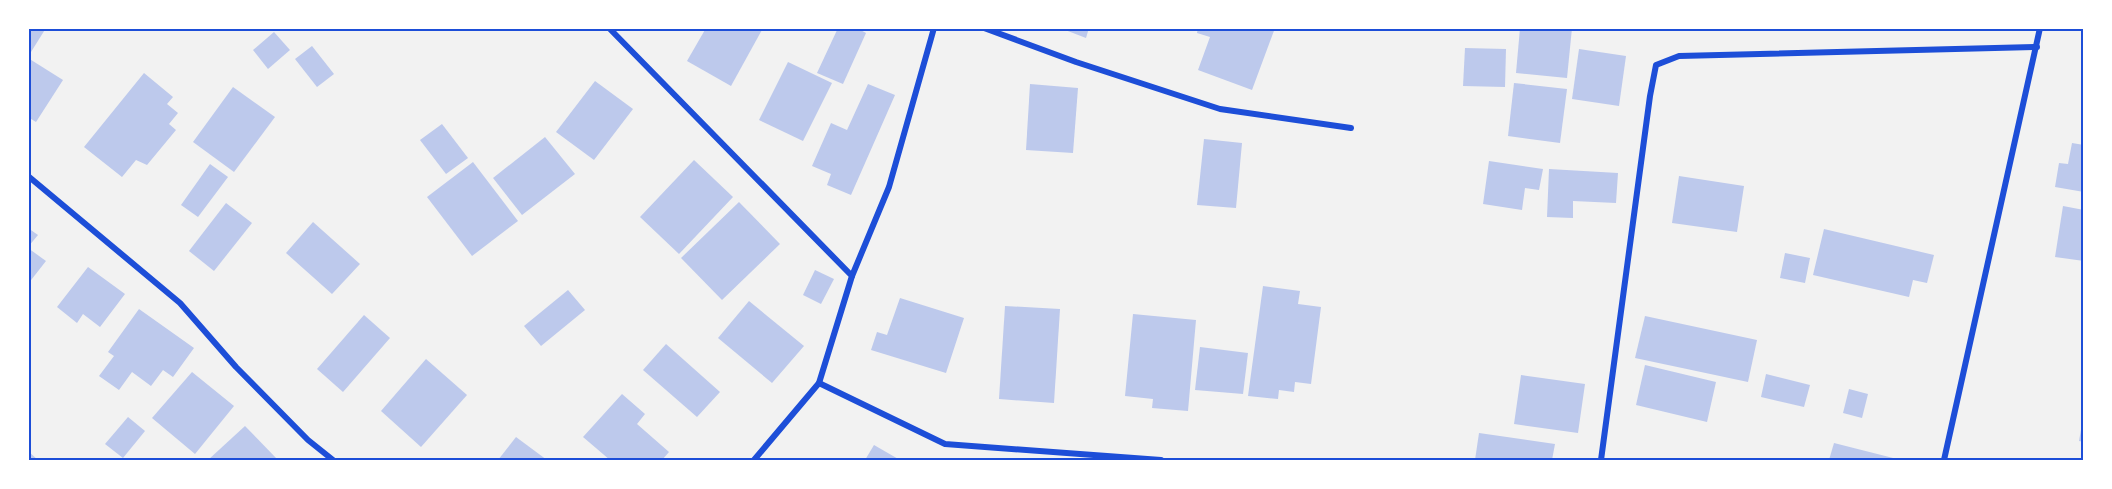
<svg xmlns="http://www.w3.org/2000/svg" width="2112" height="489" viewBox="0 0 2112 489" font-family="Cabin,sans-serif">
  <rect width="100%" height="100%" fill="#f2f2f2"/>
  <g fill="#bdc9ec">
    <polygon points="28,28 46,28 31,52 28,50"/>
    <polygon points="706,28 763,28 731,86 687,61"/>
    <polygon points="838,28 857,28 866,33 843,84 817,73"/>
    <polygon points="1060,28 1089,28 1086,38"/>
    <polygon points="1198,28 1275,28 1252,90 1198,70 1210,37 1197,33"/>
    <polygon points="1520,28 1572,28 1567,78 1516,73"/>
    <polygon points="274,32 290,50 268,69 253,50"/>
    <polygon points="312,46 334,74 317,87 295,59"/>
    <polygon points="1465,48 1506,49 1505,87 1463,86"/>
    <polygon points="1579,49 1626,56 1619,106 1572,99"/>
    <polygon points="28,58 63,80 36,122 28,117"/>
    <polygon points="788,62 832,83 803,141 759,120"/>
    <polygon points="144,73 173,97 167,104 178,113 169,124 176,130 147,165 136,160 122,177 84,147"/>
    <polygon points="595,81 633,109 594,160 556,132"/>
    <polygon points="1514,83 1567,89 1560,143 1508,136"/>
    <polygon points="868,84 895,95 851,195 827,185 831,174 812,166 831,123 847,130"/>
    <polygon points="1030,84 1078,88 1073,153 1026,150"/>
    <polygon points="233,87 275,117 234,172 193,142"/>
    <polygon points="442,124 468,158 446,174 420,140"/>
    <polygon points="545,137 575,174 522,215 493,178"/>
    <polygon points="1204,139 1242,143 1236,208 1197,205"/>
    <polygon points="2072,143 2084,145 2084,192 2055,187 2059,163 2068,164"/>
    <polygon points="694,160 733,197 679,254 640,217"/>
    <polygon points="1489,161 1543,169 1539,190 1525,188 1522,210 1483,204"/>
    <polygon points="473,162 518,221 472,256 427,197"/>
    <polygon points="210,164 228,177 198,217 181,205"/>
    <polygon points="1549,169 1618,173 1616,203 1573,201 1573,218 1547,217"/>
    <polygon points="1679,176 1744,186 1737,232 1672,223"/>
    <polygon points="739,202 780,244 722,300 681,258"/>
    <polygon points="226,203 252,223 214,271 189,251"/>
    <polygon points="2063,206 2084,210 2084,261 2055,257"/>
    <polygon points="313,222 360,264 332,294 286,253"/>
    <polygon points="28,228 38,235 28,247"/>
    <polygon points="1824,229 1934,255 1927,283 1913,280 1909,297 1813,275"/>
    <polygon points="28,248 46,261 28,284"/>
    <polygon points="1785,253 1810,258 1805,283 1780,278"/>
    <polygon points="88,267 125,294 100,327 83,314 77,323 57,307"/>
    <polygon points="815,270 834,279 821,304 803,295"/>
    <polygon points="1263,286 1300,291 1298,304 1321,307 1311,384 1295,382 1294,392 1279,390 1278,399 1248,396"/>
    <polygon points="568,290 585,310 541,346 524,326"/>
    <polygon points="900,298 964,318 946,373 871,350 877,332 887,335"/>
    <polygon points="749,301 804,346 772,383 718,338"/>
    <polygon points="1005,306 1060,309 1054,403 999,399"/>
    <polygon points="139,309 194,348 173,377 163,370 151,386 132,372 119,390 99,376 114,356 108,352"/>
    <polygon points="1133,314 1196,320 1188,411 1152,408 1153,399 1125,396"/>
    <polygon points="364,315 390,338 343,392 317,369"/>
    <polygon points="1645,316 1757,340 1748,382 1635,358"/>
    <polygon points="666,344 720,392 697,417 643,370"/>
    <polygon points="1200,347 1248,353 1243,394 1195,390"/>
    <polygon points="426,359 467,395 421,447 381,411"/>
    <polygon points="1645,365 1716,382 1707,422 1636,405"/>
    <polygon points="192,372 234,406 195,454 152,418"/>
    <polygon points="1766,374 1810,385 1804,407 1761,397"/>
    <polygon points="1521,375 1585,384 1578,433 1514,424"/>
    <polygon points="1849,389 1868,394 1862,418 1843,413"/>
    <polygon points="622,394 645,414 637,424 669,452 662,460 610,460 583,437"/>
    <polygon points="128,417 145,431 123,458 105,444"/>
    <polygon points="2082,424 2084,424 2084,442 2079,441"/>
    <polygon points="245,426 278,460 208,460"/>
    <polygon points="1479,433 1555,444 1552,460 1475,460"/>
    <polygon points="516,437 547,460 498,460"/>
    <polygon points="1834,443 1901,460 1829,460"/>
    <polygon points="874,445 900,460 865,460"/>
    <polygon points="28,451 38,460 28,460"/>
  </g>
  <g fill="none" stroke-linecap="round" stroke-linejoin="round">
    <g stroke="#1d4ed8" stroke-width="6">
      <polyline points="609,28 852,276 819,383 754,460"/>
      <polyline points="984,28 1076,62 1220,109 1351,128"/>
      <polyline points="28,176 180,303 236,367 308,440 333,460"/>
      <polyline points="852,276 889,187 934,28"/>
      <polyline points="819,383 945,444 1161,460"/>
      <polyline points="1601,460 1650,96 1656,65 1679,56 2037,47"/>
      <polyline points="1944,460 2040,28"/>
    </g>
  </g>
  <rect width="2112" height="489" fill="none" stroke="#ffffff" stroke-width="60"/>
  <rect x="30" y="30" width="2052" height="429" fill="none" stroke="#1d4ed8" stroke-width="2"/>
</svg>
